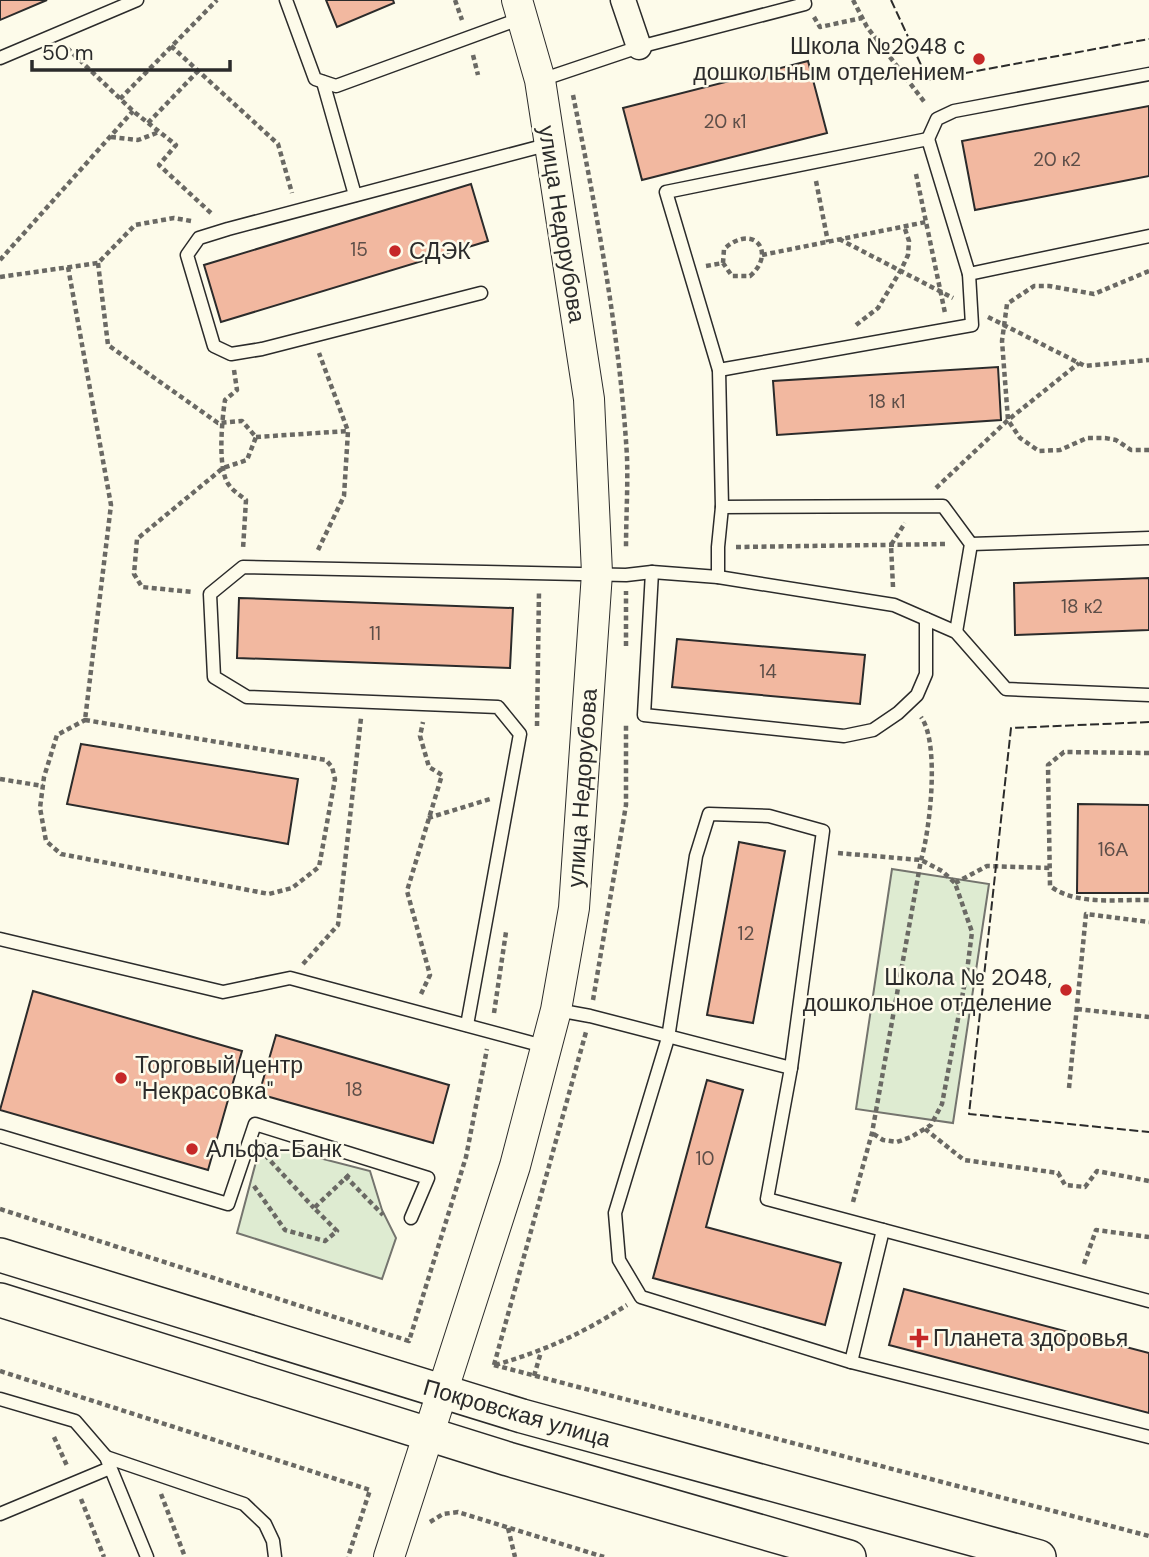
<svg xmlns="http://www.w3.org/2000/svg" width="1149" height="1557" viewBox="0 0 1149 1557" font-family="'DM Sans',sans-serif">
  <rect width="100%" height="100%" fill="#fdfbea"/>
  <g fill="#deebd1" stroke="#74746e" stroke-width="2">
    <polygon points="892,869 989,884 953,1123 856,1109"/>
    <polygon points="261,1143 370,1171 382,1210 396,1238 382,1279 237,1233"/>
  </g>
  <g fill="#f2b8a0" stroke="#2b2b2b" stroke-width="2">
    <polygon points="0,0 47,0 0,20"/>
    <polygon points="326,0 393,0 394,3 337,27"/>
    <polygon points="808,61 827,133 642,180 623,108"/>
    <polygon points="1149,106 1149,176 975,210 962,141"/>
    <polygon points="471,184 488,241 221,322 204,265"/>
    <polygon points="998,367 1001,420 777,435 773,381"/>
    <polygon points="1149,578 1149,630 1015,635 1014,583"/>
    <polygon points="239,598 513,608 510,668 237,658"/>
    <polygon points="677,639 865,655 860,704 672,687"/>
    <polygon points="81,744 298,779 288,844 67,804"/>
    <polygon points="1078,804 1149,805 1149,893 1077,893"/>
    <polygon points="739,842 785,851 753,1023 707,1015"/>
    <polygon points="33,991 242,1051 208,1170 0,1110"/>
    <polygon points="276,1035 449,1085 433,1143 259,1094"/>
    <polygon points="707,1080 743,1090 706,1227 841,1263 825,1325 653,1278"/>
    <polygon points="904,1289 1149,1353 1149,1413 889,1345"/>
  </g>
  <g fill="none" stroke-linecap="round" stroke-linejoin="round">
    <g stroke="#2b2b2b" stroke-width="15">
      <g id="service">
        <polyline points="286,0 315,79 336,86 522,18"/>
        <polyline points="0,58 137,0"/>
        <polyline points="541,80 639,47 805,4 804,0"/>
        <polyline points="323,82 355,195"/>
        <polyline points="928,139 937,119 954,111 1149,74"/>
        <polyline points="481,293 262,349 231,354 214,346 187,255 199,238 228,229 550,144"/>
        <polyline points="719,370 972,325 969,274"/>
        <polyline points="722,507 719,370 666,192 928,139 969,274 1149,236"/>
        <polyline points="971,544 1149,538"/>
        <polyline points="652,572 644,715 844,736 873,730 898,713 917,695 926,674 926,619"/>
        <polyline points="718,577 718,547 722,507 943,506 971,544 956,632"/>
        <polyline points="0,939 223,992 290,978 547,1047"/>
        <polyline points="557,1010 590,1016 791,1068 767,1199 1149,1301"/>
        <polyline points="467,1025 520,734 498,707 247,697 214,677 210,594 243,567 626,575 652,572 718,577 894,605 956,632 1006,689 1149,695"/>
        <polyline points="791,1068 823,831 769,816 709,814 696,856 668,1038 615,1213 619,1260 641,1297 851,1362 1149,1437"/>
        <polyline points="0,1136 228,1204 255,1124 428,1178 411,1218"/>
        <polyline points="851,1362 883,1230"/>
        <polyline points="0,1399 75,1421 106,1457 147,1557"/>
        <polyline points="106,1457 244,1504 265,1524 273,1541 275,1557"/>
        <polyline points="0,1514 110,1468"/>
      </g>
    </g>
    <g stroke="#2b2b2b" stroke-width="27">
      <polyline id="minor" points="623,0 639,47"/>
    </g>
    <g stroke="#2b2b2b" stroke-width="32">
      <polyline id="tertiary" points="389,1557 515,1166 556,1010 574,908 597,573 589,399 540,80 517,0"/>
    </g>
    <g stroke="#2b2b2b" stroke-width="36">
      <g id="secondary">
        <polyline points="0,1255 522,1416 1039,1557"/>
        <polyline points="0,1300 508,1459 849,1557"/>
      </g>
    </g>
    <g stroke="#6a6964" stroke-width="4.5" stroke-dasharray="5 3.5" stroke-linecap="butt">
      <polyline points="455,0 462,20"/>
      <polyline points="853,0 867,27 926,104"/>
      <polyline points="814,17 820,27 862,18"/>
      <polyline points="171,46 278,144 292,193"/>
      <polyline points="67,48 133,111 176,145 159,165 212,214"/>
      <polyline points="473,55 478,75"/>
      <path d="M573 95C597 214 620 336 627 457 628 487 626 518 626 548"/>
      <polyline points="120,99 217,0"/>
      <polyline points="148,123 198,71"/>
      <polyline points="111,137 138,140 159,132"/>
      <polyline points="916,174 945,313"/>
      <polyline points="816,181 828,242"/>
      <polyline points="839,239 953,298"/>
      <polyline points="762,255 926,222"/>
      <polyline points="0,260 133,111"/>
      <polyline points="98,263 108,345 218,423 242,421 256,437 247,460 223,468 137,539 134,574 142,587 192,592"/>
      <path d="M706 266 723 263 724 249C754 222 777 253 750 276H732L723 263"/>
      <polyline points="68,267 111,505 85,720"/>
      <polyline points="1149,271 1094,294 1049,286 1034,286 1007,304 1002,341 1008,420 1020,438 1039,451 1060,450 1087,438 1105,438 1116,440 1131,450 1149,450"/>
      <polyline points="0,277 98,263 135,225 174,218 191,221"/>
      <polyline points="988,317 1085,366 1149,360"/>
      <polyline points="856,325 878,308 901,270 908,255 909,241 904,226"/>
      <path d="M234 370 237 390 225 400C222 419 217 470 229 485 233 491 240 495 246 500L243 549"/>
      <polyline points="256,437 348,431"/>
      <polyline points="936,488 1008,420 1079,363"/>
      <polyline points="736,547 948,544"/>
      <polyline points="318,550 344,496 348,431 319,353"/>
      <polyline points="893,587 891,545 905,523"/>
      <polyline points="626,646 626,591"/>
      <polygon points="85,720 326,760 332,767 335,779 319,867 292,888 269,894 61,854 46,841 40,808 44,777 57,735"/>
      <polyline points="537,726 539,591"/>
      <path d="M1149 753 1064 752 1048 765 1050 886C1077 906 1117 899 1149 900"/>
      <polyline points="0,779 43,786"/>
      <polyline points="428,818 490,799"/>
      <polyline points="838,853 921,860 942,871 955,883 972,932 967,971 942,1104 931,1125 911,1137 897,1142 883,1140 872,1133"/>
      <polyline points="955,883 987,866 1050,868"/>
      <polyline points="303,964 338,925 361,718"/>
      <polyline points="421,994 430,975 407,891 442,775 429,767 420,736 423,722"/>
      <polyline points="593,1000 626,805 626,724"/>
      <polyline points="1077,1009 1149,1017"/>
      <polyline points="494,1013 506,932"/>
      <polyline points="1069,1088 1086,914 1149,922"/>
      <polyline points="925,1129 964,1160 1058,1173 1065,1185 1085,1187 1097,1171 1149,1181"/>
      <polyline points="265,1155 314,1208"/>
      <polyline points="345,1176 383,1215"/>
      <polyline points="254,1186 285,1230 325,1241 337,1231 314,1208 351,1173"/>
      <path d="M853 1202 872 1133 921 860C930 830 940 743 921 717"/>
      <polyline points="0,1209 409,1341 466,1157 487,1049"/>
      <polyline points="1084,1264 1096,1230 1149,1237"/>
      <polyline points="494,1365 586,1032"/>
      <polyline points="494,1365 1149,1536"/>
      <path d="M495 1365C547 1350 581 1334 627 1305"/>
      <polyline points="0,1371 370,1490 348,1557"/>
      <polyline points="534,1376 541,1352"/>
      <polyline points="54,1437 68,1468"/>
      <polyline points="161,1494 185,1557"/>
      <polyline points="81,1499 104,1557"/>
      <polyline points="430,1522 443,1514 458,1512 604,1557"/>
      <polyline points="508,1528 515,1557"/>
    </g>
    <use href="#service" stroke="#fdfbea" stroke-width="12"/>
    <use href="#minor" stroke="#fdfbea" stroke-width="24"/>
    <use href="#tertiary" stroke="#fdfbea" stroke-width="30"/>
    <use href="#secondary" stroke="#fdfbea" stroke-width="33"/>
    <g stroke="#2b2b2b" stroke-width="2" stroke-dasharray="9 3.5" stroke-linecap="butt">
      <polyline points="891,0 928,80 1149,39"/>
      <polyline points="1149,722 1011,728 969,1114 1149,1132"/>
    </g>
  </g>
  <g fill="#c62828" stroke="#fdfbea" stroke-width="2.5">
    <circle cx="979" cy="59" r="7"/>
    <circle cx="395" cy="251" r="7"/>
    <circle cx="1066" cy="990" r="7"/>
    <circle cx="121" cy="1078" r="7"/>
    <circle cx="192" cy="1149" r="7"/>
    <path d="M915.5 1327.5h7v7h7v7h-7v7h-7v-7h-7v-7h7z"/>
  </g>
  <g text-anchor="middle" stroke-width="5" stroke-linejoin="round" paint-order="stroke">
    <g font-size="19" fill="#5d4e48">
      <text x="725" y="128">20 к1</text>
      <text x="1057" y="166">20 к2</text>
      <text x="359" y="256">15</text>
      <text x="887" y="408">18 к1</text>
      <text x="1082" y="613">18 к2</text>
      <text x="375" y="640">11</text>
      <text x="768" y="678">14</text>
      <text x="1113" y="856">16А</text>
      <text x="746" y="940">12</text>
      <text x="354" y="1096">18</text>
      <text x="705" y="1165">10</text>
    </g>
    <g font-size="23" fill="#2b2b2b" stroke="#fdfbea" text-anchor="start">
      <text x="965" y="54" text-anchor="end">Школа №2048 с<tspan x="965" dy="26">дошкольным отделением</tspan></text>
      <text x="409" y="259">СДЭК</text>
      <text x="1052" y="985" text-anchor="end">Школа № 2048,<tspan x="1052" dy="26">дошкольное отделение</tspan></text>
      <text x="135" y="1073">Торговый центр<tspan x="135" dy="26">"Некрасовка"</tspan></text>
      <text x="206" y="1157">Альфа-Банк</text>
      <text x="933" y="1346">Планета здоровья</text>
    </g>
    <g font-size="23" fill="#2b2b2b" stroke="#fdfbea">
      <text transform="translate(562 224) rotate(81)" y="8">улица Недорубова</text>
      <text transform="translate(582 788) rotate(-86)" y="8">улица Недорубова</text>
      <text transform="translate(517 1413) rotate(16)" y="8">Покровская улица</text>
    </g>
  </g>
  <path d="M32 60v10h198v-10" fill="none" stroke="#2b2b2b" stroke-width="3.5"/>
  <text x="42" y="60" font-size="21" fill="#2b2b2b" stroke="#fdfbea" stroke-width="5" paint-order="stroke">50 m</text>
</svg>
